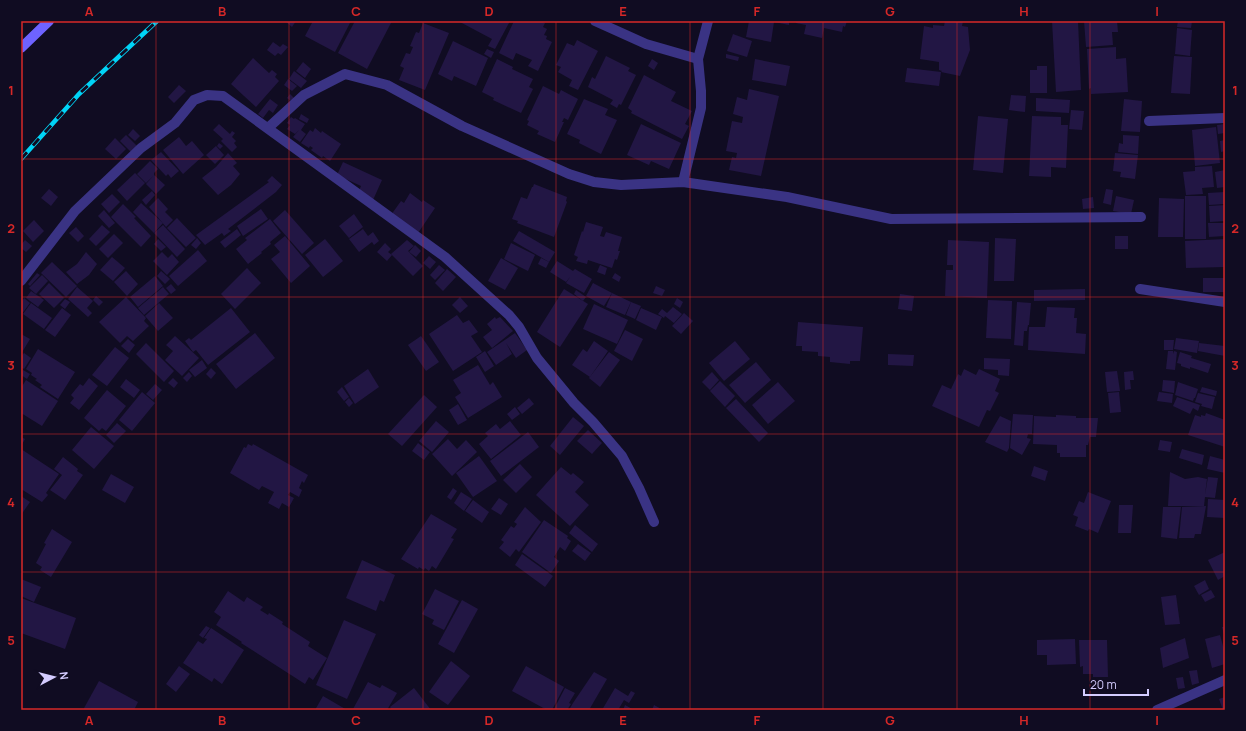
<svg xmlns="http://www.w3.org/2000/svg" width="1246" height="731" viewBox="0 0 1246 731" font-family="Manrope,sans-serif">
  <rect width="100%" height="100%" fill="#100c22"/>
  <g fill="#221644">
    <polygon points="285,21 296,21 292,27"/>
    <polygon points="313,21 351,21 335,52 305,36"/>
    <polygon points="355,21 392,21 367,69 338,53"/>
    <polygon points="460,21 510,21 495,49 488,46 492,39 460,22"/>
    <polygon points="514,21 541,21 545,23 543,27 547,29 544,35 547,36 546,39 552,42 538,71 528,66 532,60 516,53 513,60 499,53"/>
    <polygon points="749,21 789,21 789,25 774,22 771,42 746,37"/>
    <polygon points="796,21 847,21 845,27 843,26 842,32 824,28 822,38 804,34 806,25 796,23"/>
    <polygon points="945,21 963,21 962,26 968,27 970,50 960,76 941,72 942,71 939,70 939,62 920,59 924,26 933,28 933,25 944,26"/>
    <polygon points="1052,21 1078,21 1081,90 1056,92"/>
    <polygon points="1084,21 1117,21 1118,32 1112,32 1113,45 1086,47"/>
    <polygon points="1178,21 1192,21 1191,28 1177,27"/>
    <polygon points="423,23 449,33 425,90 399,80 404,68 400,66 406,53 410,54 413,47 410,46 416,32 419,33"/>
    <polygon points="1177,28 1192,30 1190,56 1175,54"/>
    <polygon points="733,34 752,41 747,57 727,51"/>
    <polygon points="577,40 598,51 578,90 569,86 572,80 558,72 561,67 556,65 567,43 574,46"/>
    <polygon points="453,41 488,58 476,86 454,76 452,81 438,74"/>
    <polygon points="273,42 280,47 283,44 288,47 281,55 278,53 275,56 267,50"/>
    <polygon points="1116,47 1116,59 1126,58 1128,92 1091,94 1091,88 1089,89 1087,49"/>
    <polygon points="487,49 494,52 491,58 484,54"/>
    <polygon points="726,54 739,57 738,61 726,58"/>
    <polygon points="606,56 630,68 628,71 636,75 621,105 619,104 617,108 610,104 613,100 588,87 592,77 595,79"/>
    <polygon points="1174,56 1192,57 1190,94 1171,93"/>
    <polygon points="253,58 269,73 272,70 277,74 275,77 279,81 256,107 231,84"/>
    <polygon points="497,59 513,67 512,69 533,79 529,87 533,89 521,113 493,100 494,98 482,92"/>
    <polygon points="652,59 658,63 654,70 648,66"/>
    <polygon points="755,59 790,66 786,86 752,80"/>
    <polygon points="303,62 311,69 305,78 296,71"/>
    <polygon points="1037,66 1047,66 1047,93 1030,93 1030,70 1037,70"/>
    <polygon points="907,68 941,72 939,86 905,82"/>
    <polygon points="294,71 307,81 301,88 289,79"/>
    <polygon points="644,75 676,92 671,101 692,111 685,124 689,126 682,139 631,113 632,111 628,108"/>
    <polygon points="288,79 297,86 292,91 284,85"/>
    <polygon points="179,85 186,91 174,103 168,97"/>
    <polygon points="543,86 559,94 561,90 578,99 568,120 564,118 562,122 564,122 555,142 537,134 539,131 527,125 529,121 527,120"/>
    <polygon points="749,89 779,96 761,176 729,170 732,157 736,158 737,153 726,151 732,121 742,123 743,117 733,114 737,97 747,100"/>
    <polygon points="290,94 294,98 291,101 287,98"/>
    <polygon points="1011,95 1026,96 1025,112 1009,110"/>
    <polygon points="1036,98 1070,100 1069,113 1036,111"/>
    <polygon points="270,99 278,105 273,113 269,110 263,118 258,114"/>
    <polygon points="584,99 608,109 605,115 617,120 601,154 579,143 580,140 567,134"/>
    <polygon points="1124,99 1142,101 1140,132 1121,131"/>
    <polygon points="1071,110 1084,111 1082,130 1069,129"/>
    <polygon points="301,114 309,119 307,123 299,119"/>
    <polygon points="978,116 1008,119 1003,173 973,170"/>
    <polygon points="1032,116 1061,117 1061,125 1068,125 1066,168 1051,167 1051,177 1029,176"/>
    <polygon points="291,117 294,119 295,118 305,124 301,130 306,134 300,142 293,137 299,130 295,134 287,129 290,125 287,123"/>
    <polygon points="219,124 230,134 232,131 235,133 232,137 236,141 234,143 237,147 232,152 221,141 223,139 213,130"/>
    <polygon points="641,124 681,143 669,169 651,161 649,165 627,155"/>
    <polygon points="1225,124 1225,133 1218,134 1217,125"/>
    <polygon points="1216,127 1220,163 1195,166 1192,130"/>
    <polygon points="315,128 321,133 322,131 341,144 330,161 323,156 322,158 311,150 313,148 310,146 309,148 301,143 310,130 313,132"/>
    <polygon points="133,129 140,136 135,141 128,135"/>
    <polygon points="126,135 137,146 131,152 120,141"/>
    <polygon points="1123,135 1139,136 1138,154 1118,152 1119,143 1123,144"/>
    <polygon points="179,137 186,146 192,141 204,155 183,174 163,150"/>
    <polygon points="115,138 126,149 116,159 105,149"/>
    <polygon points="1225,140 1225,151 1221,152 1220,141"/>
    <polygon points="219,143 223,146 220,149 217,146"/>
    <polygon points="216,146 224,155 215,164 206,155"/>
    <polygon points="161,152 179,171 171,178 168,174 166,176 151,160"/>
    <polygon points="228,153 237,163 233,166 240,174 231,185 218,195 202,178 216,167"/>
    <polygon points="1115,153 1138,155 1135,179 1120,177 1121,172 1113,171"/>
    <polygon points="150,161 158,169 154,173 154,175 165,185 156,194 146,184 153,176 146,183 137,174"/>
    <polygon points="343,162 382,180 373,200 358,193 361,186 337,175"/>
    <polygon points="1212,166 1214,187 1202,188 1203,194 1186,195 1183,172 1195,171 1195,167"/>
    <polygon points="1225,170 1225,187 1217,188 1215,172"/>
    <polygon points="135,173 145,183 127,201 117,190"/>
    <polygon points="272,176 282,185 276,192 228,229 231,231 224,236 222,233 205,245 196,235 269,182 267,181"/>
    <polygon points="534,184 567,197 566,201 567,202 554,237 517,223 518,221 512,219 521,197 527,199 532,187 533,187"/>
    <polygon points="49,189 58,197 51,206 41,198"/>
    <polygon points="1106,189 1113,190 1111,205 1103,203"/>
    <polygon points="152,191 155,195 146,205 142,200"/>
    <polygon points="1225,192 1225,204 1209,205 1208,193"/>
    <polygon points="410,193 422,202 423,200 435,208 418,233 391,215 401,201 404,203"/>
    <polygon points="112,194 120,202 109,213 101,204"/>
    <polygon points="1116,196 1134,200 1131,214 1113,211"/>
    <rect x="1185" y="196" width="21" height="43"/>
    <polygon points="1093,197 1094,208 1083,209 1082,199"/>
    <polygon points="158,198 168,209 165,212 173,220 166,227 149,207"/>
    <polygon points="1159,198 1184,199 1183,237 1158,237"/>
    <polygon points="141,203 163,223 154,233 133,212"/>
    <polygon points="123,204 136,217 134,218 151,236 141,247 111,217"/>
    <polygon points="1225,205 1225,221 1210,222 1209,206"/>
    <polygon points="261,209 268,219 243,236 237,226"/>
    <polygon points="104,210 115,223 109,228 98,216"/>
    <polygon points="285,210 314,243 302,254 273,221"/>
    <polygon points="354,214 363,227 349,238 339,226"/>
    <polygon points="177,218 196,238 186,247 167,228"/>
    <polygon points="270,219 281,233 270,242 271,244 261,252 262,253 248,264 236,249 247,240 245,238"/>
    <polygon points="34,220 44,231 33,242 23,231"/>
    <polygon points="586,222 603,227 600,236 604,237 606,232 622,237 618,251 620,251 617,260 615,259 612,268 588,260 587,264 576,261 578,257 574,255 582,231 583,232"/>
    <polygon points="1208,223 1225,223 1225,236 1209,237"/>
    <polygon points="102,225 110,232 96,246 89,239"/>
    <polygon points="163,225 185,249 177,257 154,233"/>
    <polygon points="76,227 84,236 78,242 69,233"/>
    <polygon points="237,229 241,235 225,248 220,242"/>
    <polygon points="363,229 368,236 373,232 379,241 374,245 372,242 359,252 349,239"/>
    <polygon points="519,231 555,252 549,262 513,241"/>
    <polygon points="114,234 123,243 108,258 99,249"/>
    <polygon points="285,236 310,266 291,283 271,259 280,252 274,245"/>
    <rect x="1115" y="236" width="13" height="13"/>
    <polygon points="197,238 201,243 196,249 191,245"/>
    <polygon points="995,238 1016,239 1014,281 994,281"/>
    <polygon points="158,239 166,247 161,251 154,244"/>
    <polygon points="325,239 343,261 323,277 305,255"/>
    <polygon points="1225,239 1225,267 1186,268 1185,241"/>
    <polygon points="25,240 32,246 26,252 21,248 21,245"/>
    <polygon points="407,240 414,246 408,251 423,266 413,276 391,254"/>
    <polygon points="948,240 989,242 987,298 945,296 946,270 953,270 953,265 947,265"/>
    <polygon points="385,243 391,249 388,252 392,255 387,261 377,252"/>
    <polygon points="511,243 535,255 528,271 504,259"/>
    <polygon points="415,245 421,251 416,257 409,252"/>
    <polygon points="198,250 207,261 178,286 169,276"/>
    <polygon points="86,252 97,264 89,275 77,284 66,272 77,264"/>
    <polygon points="162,252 168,258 172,254 179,262 167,275 153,261"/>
    <polygon points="429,256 436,262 430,269 423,263"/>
    <polygon points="112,257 125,268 113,281 100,270"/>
    <polygon points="501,258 518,268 505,290 488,281"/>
    <polygon points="541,258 549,262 546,268 538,264"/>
    <polygon points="557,261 573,271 575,269 592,279 584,293 566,283 570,277 566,282 550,272"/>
    <polygon points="52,262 77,286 66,297 41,273"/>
    <polygon points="439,265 445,270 435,280 430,275"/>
    <polygon points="600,265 607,268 605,275 597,272"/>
    <polygon points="247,268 261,283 235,309 221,294"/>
    <polygon points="447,269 456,277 443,291 435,283"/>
    <polygon points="126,271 138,284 127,296 114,282"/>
    <polygon points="161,271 170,279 165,284 157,276"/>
    <polygon points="37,273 40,275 30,286 28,284"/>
    <polygon points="615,273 621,277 619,282 612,278"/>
    <polygon points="42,275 48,281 36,294 29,288"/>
    <polygon points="155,276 163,286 138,307 130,297"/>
    <rect x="1203" y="278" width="22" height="14"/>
    <polygon points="49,283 64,298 54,308 39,294"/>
    <polygon points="593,283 612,293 604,306 586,296"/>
    <polygon points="171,284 176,290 171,294 166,288"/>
    <polygon points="656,286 665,290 662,296 653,293"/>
    <polygon points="77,287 93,301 87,308 92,313 88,317 68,299"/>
    <polygon points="163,287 169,294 144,315 138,308"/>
    <polygon points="564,289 588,304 560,347 537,332"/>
    <polygon points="1085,289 1085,300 1034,301 1034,290"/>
    <polygon points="576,290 586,297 583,301 574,294"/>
    <polygon points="31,291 44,300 38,307 26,298"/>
    <polygon points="612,293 631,302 625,315 606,307"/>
    <polygon points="900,294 914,296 912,311 898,309"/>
    <polygon points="96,296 103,302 99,306 93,300"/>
    <polygon points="126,297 146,318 144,321 149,326 133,341 127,336 120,343 99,322"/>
    <polygon points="460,297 468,306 460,313 452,305"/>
    <polygon points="24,298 30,303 21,315 21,303"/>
    <polygon points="677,298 683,302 680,308 674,304"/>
    <polygon points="65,299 70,302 65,309 60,305"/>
    <polygon points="988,300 1012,301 1011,339 986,338"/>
    <polygon points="631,302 641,306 635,319 626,315"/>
    <polygon points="1017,302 1031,303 1029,325 1028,325 1027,331 1024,331 1023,346 1014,345"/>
    <polygon points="31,303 52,318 44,329 23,314"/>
    <polygon points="159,303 173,318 158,331 145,316"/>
    <polygon points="594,304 628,320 617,344 583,329"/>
    <polygon points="673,307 682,314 674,323 665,316 664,318 658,314 662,309 667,313"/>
    <polygon points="1047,307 1075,308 1074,318 1077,318 1076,333 1086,334 1085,354 1028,350 1029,327 1045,327"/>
    <polygon points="62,308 71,315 55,337 45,330"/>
    <polygon points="231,308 250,332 208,365 196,350 193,352 185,341 189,338 191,340"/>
    <polygon points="641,308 662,317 656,330 636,320"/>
    <polygon points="684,313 693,321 681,334 672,326"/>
    <polygon points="457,315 463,323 469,320 478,332 471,336 482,352 453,371 429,334"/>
    <polygon points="495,317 496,319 500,317 513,331 492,348 483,337 492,330 487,324"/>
    <polygon points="798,322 863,327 860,361 850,361 850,364 830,362 830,357 818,356 818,352 802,351 802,346 796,346"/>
    <polygon points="625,330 643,339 632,361 614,351"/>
    <polygon points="255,333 275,358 236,389 216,364"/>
    <polygon points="515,333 527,350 516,358 506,343 512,354 496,365 487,352"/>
    <polygon points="21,334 30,339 21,354"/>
    <polygon points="175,336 199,358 182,376 165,360 173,351 166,345"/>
    <polygon points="421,336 439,362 426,371 408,345"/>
    <polygon points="1176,338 1199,341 1197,353 1174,349"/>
    <polygon points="128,339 135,345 129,353 121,346"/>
    <polygon points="1164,340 1174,340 1173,350 1164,350"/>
    <polygon points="594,341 608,351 590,377 572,365 583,349 587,352"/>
    <polygon points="735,341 750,359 724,381 709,363"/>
    <polygon points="146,343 174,371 164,382 136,354"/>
    <polygon points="1199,343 1225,346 1225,356 1198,351"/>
    <polygon points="115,347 129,358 107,386 92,375"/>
    <polygon points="38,349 75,372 58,399 40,387 42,385 35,380 37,379 31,375 32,373 26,369"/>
    <polygon points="485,351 494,366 485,372 476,357"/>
    <polygon points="1168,351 1173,351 1173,354 1174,351 1177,352 1175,370 1166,369"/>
    <polygon points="609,352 620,360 600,387 589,378"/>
    <polygon points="1180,352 1192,356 1191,358 1211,364 1208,373 1190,367 1190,369 1181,366 1181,364 1177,363"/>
    <polygon points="24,353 31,358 24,369 21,367 21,357"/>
    <polygon points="888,354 914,355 913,366 888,365"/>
    <polygon points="984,358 1010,359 1009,376 998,375 998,370 984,369"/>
    <polygon points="202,360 207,368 195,377 189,370"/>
    <polygon points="756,362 771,380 745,403 729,385"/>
    <polygon points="478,365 490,385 493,382 502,397 468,418 455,397 461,393 453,380"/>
    <polygon points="211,368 216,373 211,379 206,374"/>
    <polygon points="368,369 379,387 355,404 344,386"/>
    <polygon points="964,369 976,375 979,369 1000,379 995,391 999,393 990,411 987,410 979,427 932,406 942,385 951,389 958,374 961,376"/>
    <polygon points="23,370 30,374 27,379 21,375"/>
    <polygon points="1117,371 1120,391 1107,392 1105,372"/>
    <polygon points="1133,371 1134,380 1130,380 1131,389 1125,390 1124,372"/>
    <polygon points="189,372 192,376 187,382 183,378"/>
    <polygon points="712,372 719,380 710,390 702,382"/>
    <polygon points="89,378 98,386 79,410 70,403 74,398 71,395 80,384 83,386"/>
    <polygon points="173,378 178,383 174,388 168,383"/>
    <polygon points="126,379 140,390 134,398 120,387"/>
    <polygon points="26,380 58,401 42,426 21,413 21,388"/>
    <polygon points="1163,380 1175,381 1174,393 1162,391"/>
    <polygon points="720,381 735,396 725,407 710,391"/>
    <polygon points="778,382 795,401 768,424 752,405"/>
    <polygon points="1178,382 1198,389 1195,398 1194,398 1193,401 1175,395"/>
    <polygon points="155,384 162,390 153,400 146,394"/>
    <polygon points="342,387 349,397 344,401 337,392"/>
    <polygon points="1202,387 1217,391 1216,396 1200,392"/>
    <polygon points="107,390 126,406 106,431 102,428 99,431 84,418"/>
    <polygon points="142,392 155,403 132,431 119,420"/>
    <polygon points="1119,392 1121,412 1110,413 1108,393"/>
    <polygon points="1159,392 1173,394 1172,403 1157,401"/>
    <polygon points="1198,393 1215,397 1212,409 1201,406 1202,404 1195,402"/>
    <polygon points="424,395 437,407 402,446 388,434"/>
    <polygon points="1177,397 1200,405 1198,411 1193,408 1190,414 1173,406"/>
    <polygon points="349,398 353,403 349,407 345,402"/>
    <polygon points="529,398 534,404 522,414 517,408"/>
    <polygon points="736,399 768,433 759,442 726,408"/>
    <polygon points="458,404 467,420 458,425 449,410"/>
    <polygon points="515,407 520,414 512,420 507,414"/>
    <polygon points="1206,413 1225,420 1225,447 1188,435 1195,415 1201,417 1201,415 1205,416"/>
    <polygon points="1013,414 1033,415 1032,434 1028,434 1027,438 1031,439 1022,455 1010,448"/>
    <polygon points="1056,415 1076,416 1076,418 1098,418 1096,437 1090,437 1088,445 1086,445 1086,457 1060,457 1060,453 1057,453 1057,445 1033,444 1034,416 1056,417"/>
    <polygon points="1000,416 1011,421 1009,448 1007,452 985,442"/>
    <polygon points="573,417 584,426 560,455 550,446"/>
    <polygon points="436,421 449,432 432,452 419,441"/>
    <polygon points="510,421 521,435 491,459 479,444 488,436 485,433 496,424 500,429"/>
    <polygon points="117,423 126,431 114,443 106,435"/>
    <polygon points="91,427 114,446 94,469 72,450"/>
    <polygon points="588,430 602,443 592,454 577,441"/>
    <polygon points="528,432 539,447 501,476 490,461"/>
    <polygon points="21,437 25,439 21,446"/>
    <polygon points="448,439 457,449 466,440 477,452 452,476 432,454"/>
    <polygon points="1160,440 1172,442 1170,452 1158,450"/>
    <polygon points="418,443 430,452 424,460 412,451"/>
    <polygon points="248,444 252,446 253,444 308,475 304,483 302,481 299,488 302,490 299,497 290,492 288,495 294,498 289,507 282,503 279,509 268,503 274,492 262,486 259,490 230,473 244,447 246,448"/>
    <polygon points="21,449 59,474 46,493 48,495 42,502 21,489"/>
    <polygon points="1182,449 1204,455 1202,465 1179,458"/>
    <polygon points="479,456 497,481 473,497 456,473"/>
    <polygon points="1210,456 1225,460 1225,473 1207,469"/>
    <polygon points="63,457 78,469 77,471 83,475 65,500 50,490 62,475 54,469"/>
    <polygon points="520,464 532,477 516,493 503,480"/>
    <polygon points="1034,466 1048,471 1045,481 1031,476"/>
    <polygon points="561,467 571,475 573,473 584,482 575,492 589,505 570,526 536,495"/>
    <polygon points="1170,472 1185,479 1198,477 1207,479 1205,495 1208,477 1218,478 1215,498 1205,497 1204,506 1168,506"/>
    <polygon points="111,474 134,487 125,503 102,490"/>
    <polygon points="453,488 457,491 451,500 447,497"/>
    <polygon points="461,492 472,499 464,511 454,503"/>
    <polygon points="1088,492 1111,501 1098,533 1089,529 1088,531 1075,526 1078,517 1073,515 1079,501 1084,503"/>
    <polygon points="21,496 30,502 21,515"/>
    <polygon points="499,498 508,504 501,515 491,509"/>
    <polygon points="1208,499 1225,500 1225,518 1207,517"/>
    <polygon points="473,500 489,512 482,523 465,511"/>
    <polygon points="1119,505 1133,505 1131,533 1118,533"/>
    <polygon points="1206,506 1201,534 1195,534 1194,538 1179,538 1182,507"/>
    <polygon points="525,507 541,522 519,552 516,549 510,557 499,548 504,542 501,540 511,526 514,528 517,524 514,522"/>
    <polygon points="1163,507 1181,507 1177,539 1161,537"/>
    <polygon points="431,514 457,529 451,538 454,539 436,569 432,566 429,571 425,568 424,570 419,567 418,569 401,559"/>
    <polygon points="544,520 568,536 567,538 571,541 565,551 560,547 554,557 559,561 551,573 522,552"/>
    <polygon points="575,525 598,544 592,552 569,533"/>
    <polygon points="52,529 72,542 51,577 40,570 42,567 36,563 46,544 44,543"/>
    <polygon points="578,544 591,553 585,561 572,551"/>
    <polygon points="1225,552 1225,576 1218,580 1208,560"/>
    <polygon points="522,554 553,576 545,587 515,565"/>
    <polygon points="362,560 395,575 384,602 380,600 376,611 346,598"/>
    <polygon points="21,579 41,587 34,602 21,596"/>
    <polygon points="1205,580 1209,589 1199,595 1194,586"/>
    <polygon points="435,589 459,601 444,630 432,624 434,620 422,614"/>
    <polygon points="1211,590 1215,597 1205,602 1201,595"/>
    <polygon points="228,591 244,602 247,597 263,607 260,610 268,615 269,613 283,622 282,624 310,642 308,646 327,658 313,680 309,677 305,684 241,643 242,642 216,625 221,617 214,612"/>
    <polygon points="1176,595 1180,624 1165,625 1161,597"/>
    <polygon points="21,598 76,618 65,649 21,633"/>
    <polygon points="462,600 478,609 454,653 438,644"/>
    <polygon points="344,620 376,634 347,699 316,685"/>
    <polygon points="206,626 210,628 203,638 199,635"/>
    <polygon points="1222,627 1225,627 1225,638"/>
    <polygon points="211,628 244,650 222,684 214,678 212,682 183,663 198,641 203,644 207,639 204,638"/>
    <polygon points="1220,635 1225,653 1225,664 1212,668 1205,639"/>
    <polygon points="1185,638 1189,658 1163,668 1160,648"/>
    <polygon points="1075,639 1076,664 1047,665 1047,655 1037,655 1037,640"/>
    <polygon points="1079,640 1107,640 1108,677 1093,677 1093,674 1083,674 1083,666 1080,667"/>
    <polygon points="451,661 470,676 448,705 429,692"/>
    <polygon points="179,666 190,674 176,692 166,684"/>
    <polygon points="526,666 564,687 552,710 547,710 512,691"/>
    <polygon points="1197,670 1199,683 1192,685 1189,671"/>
    <polygon points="594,672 607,679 589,710 569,710 573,703"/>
    <polygon points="1183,677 1185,688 1178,689 1176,678"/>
    <polygon points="99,681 138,702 134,710 83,710"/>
    <polygon points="368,682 380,688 382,685 397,693 387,710 353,709"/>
    <polygon points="414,688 431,710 392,710 390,707"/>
    <polygon points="565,688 575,693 569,703 571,704 567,710 556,710 554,709"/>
    <polygon points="615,688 628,696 631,691 635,693 629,703 624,700 618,710 602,710"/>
    <polygon points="323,696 347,710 315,710"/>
    <polygon points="1225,697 1225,710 1223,710 1219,699"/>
    <polygon points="625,705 634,710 623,710"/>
    <polygon points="654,705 663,710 652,710"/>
  </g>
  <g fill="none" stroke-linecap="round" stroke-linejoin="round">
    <g stroke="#3a3384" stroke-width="10">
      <polyline points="595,21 646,44 698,59"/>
      <polyline points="1149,121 1225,118"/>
      <polyline points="268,128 304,95 345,74 387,85 462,126 569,174 594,182 621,185 683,182 787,197 891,219 1141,217"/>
      <polyline points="683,182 701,108 701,91 698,59 708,21"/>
      <polyline points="21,281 75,211 141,148 175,123 194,100 207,95 223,96 445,257 509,315 519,327 537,358 574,403 593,422 622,456 639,488 654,522"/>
      <polyline points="1140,289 1225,302"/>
      <polyline points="1157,710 1225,680"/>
    </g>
    <polyline stroke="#6e63ff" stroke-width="10" points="21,48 49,21"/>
    <g stroke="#00d4f7" stroke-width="4.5">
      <polyline id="rail" points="21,159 79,94 157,21"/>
    </g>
    <use href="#rail" stroke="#100c22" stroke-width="3" stroke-dasharray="9" stroke-linecap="butt"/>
  </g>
  <path fill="none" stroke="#d62828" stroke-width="1" stroke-opacity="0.55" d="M156 21V710M289 21V710M423 21V710M556 21V710M690 21V710M823 21V710M957 21V710M1090 21V710M21 159H1225M21 297H1225M21 434H1225M21 572H1225"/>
  <rect width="1246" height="731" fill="none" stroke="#100c22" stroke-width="44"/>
  <g transform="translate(54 677) rotate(83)" stroke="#100c22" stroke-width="3" paint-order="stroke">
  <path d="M0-3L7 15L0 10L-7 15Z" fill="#d4ccff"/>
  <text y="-6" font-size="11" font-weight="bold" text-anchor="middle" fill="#d4ccff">N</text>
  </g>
  <path d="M1084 689v6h64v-6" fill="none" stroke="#d4ccff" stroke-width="2"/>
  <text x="1090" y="689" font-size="12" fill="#d4ccff" stroke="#100c22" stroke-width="3" paint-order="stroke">20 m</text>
  <rect x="22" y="22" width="1202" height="687" fill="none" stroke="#d62828" stroke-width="1.5"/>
  <g font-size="13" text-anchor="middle" font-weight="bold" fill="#d62828">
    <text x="89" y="16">A</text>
    <text x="222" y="16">B</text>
    <text x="356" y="16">C</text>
    <text x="489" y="16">D</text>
    <text x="623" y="16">E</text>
    <text x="757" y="16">F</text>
    <text x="890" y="16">G</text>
    <text x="1024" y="16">H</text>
    <text x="1157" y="16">I</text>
    <text x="11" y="95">1</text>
    <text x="1235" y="95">1</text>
    <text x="11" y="233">2</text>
    <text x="1235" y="233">2</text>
    <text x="11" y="370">3</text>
    <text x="1235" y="370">3</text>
    <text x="11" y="507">4</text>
    <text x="1235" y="507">4</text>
    <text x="11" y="645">5</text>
    <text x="1235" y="645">5</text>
    <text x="89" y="725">A</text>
    <text x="222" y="725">B</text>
    <text x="356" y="725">C</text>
    <text x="489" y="725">D</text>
    <text x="623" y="725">E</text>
    <text x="757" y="725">F</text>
    <text x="890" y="725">G</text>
    <text x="1024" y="725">H</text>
    <text x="1157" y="725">I</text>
  </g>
</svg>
